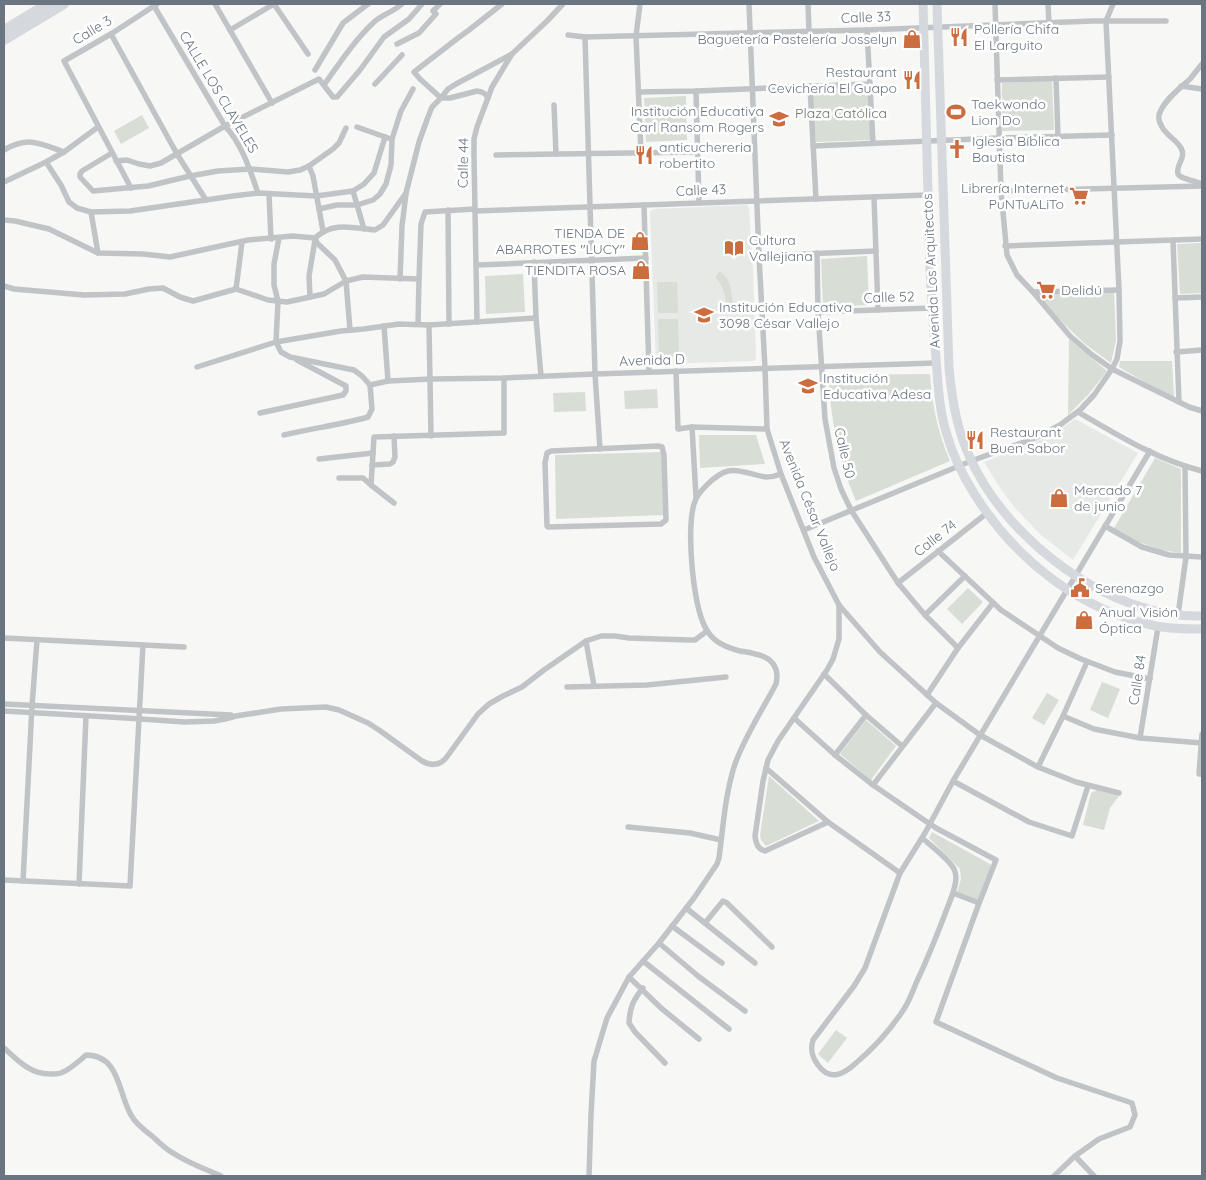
<svg xmlns="http://www.w3.org/2000/svg" width="1206" height="1180" viewBox="0 0 1206 1180" font-family="Quicksand,sans-serif">
  <rect width="100%" height="100%" fill="#f7f7f5"/>
  <g fill="#e7e9e7">
    <polygon points="747,205 749,208 753,271 756,359 753,361 662,364 656,362 650,212 654,209"/>
    <polygon points="1075,419 1138,453 1073,560 1041,535 1015,508 1000,488 984,462 1052,435"/>
  </g>
  <g fill="#d8ddd6">
    <polygon points="1052,80 1054,130 1002,131 1002,83"/>
    <polygon points="870,84 870,140 816,142 810,86"/>
    <polygon points="686,96 687,140 646,142 644,98"/>
    <polygon points="142,115 149,128 121,144 114,131"/>
    <polygon points="1202,243 1202,293 1180,294 1177,244"/>
    <polygon points="867,256 869,305 823,307 821,259"/>
    <path d="M720 271C735 284 729 292 735 308L731 314H726C726 299 726 289 715 277Z"/>
    <polygon points="523,274 525,312 486,314 485,276"/>
    <polygon points="657,282 677,282 678,313 658,313"/>
    <polygon points="1114,291 1116,340 1111,363 1085,344 1059,319 1037,294"/>
    <polygon points="678,319 679,356 659,357 658,319"/>
    <polygon points="1069,339 1107,371 1088,395 1068,415"/>
    <polygon points="1120,361 1172,361 1174,397 1148,384 1119,367"/>
    <path d="M930 374C932 405 938 433 950 461L856 501C838 461 831 418 828 375Z"/>
    <polygon points="657,389 658,408 625,409 624,391"/>
    <polygon points="585,392 586,411 554,412 553,393"/>
    <polygon points="699,435 756,435 765,464 700,468"/>
    <polygon points="663,452 665,515 556,519 555,455"/>
    <polygon points="1155,458 1181,469 1181,553 1161,550 1136,541 1114,528"/>
    <polygon points="968,588 983,602 962,624 947,609"/>
    <polygon points="1102,682 1120,689 1108,718 1090,710"/>
    <polygon points="1047,693 1059,700 1044,725 1032,718"/>
    <polygon points="866,720 896,746 871,780 840,754"/>
    <polygon points="769,776 819,821 766,846 761,840 760,835"/>
    <polygon points="1097,790 1119,796 1110,808 1104,830 1083,825 1091,793"/>
    <polygon points="932,832 990,864 991,866 978,900 957,892 961,879 960,869 929,838"/>
    <polygon points="836,1030 847,1038 828,1063 818,1054"/>
  </g>
  <g fill="none" stroke-linecap="round" stroke-linejoin="round">
    <g stroke="#c1c4c7" stroke-width="5.5">
      <polyline points="215,4 272,103"/>
      <polyline points="274,4 308,54"/>
      <polyline points="502,4 469,30 458,38 414,72 420,79 441,98 448,89 456,84 512,54"/>
      <polyline points="640,4 636,36 641,153"/>
      <polyline points="749,4 759,256 765,368 767,429 781,474 814,557 839,605 880,652 936,703 980,735 1038,767 1076,782 1119,793"/>
      <polyline points="808,4 809,32"/>
      <polyline points="995,4 1001,191 1007,255 1017,275 1033,292 1070,336 1091,354 1112,369 1179,402 1189,407 1202,411"/>
      <polyline points="1048,4 1049,23"/>
      <path d="M154 6 225 126C242 144 250 170 258 193"/>
      <polyline points="433,11 440,4"/>
      <polyline points="230,30 274,4"/>
      <polyline points="867,30 873,143"/>
      <polyline points="111,34 177,154 206,200"/>
      <polyline points="568,35 585,37 867,30 1093,21 1166,21"/>
      <polyline points="585,37 595,374 600,449"/>
      <polyline points="397,44 419,33 436,14"/>
      <path d="M1202 64C1198 69 1194 74 1190 79 1180 88 1167 98 1161 110 1158 115 1158 120 1161 125 1165 135 1176 139 1181 148 1187 158 1175 165 1178 174 1180 179 1197 181 1202 184"/>
      <polyline points="315,70 343,23 368,4"/>
      <polyline points="1056,78 1058,137"/>
      <polyline points="997,80 1109,77"/>
      <polyline points="375,84 402,55"/>
      <path d="M324 85C339 64 354 41 373 23 381 15 393 12 402 4"/>
      <polyline points="810,86 816,199"/>
      <polyline points="1181,86 1202,89"/>
      <polyline points="696,91 699,203"/>
      <polyline points="639,92 696,91 870,84"/>
      <polyline points="554,105 556,154"/>
      <polyline points="357,127 388,138"/>
      <polyline points="813,146 999,138 1112,135"/>
      <path d="M4 150C28 136 40 143 64 152"/>
      <polyline points="112,153 82,171 80,174 80,177 93,191 148,186 190,176 218,171 250,169 288,172 300,170 309,166 333,149 339,143 346,128"/>
      <polyline points="496,155 698,152"/>
      <polyline points="116,161 127,160 139,164 150,166 161,163 225,126 319,79 333,97 337,97 360,70 384,37 409,19 422,4"/>
      <polyline points="46,162 61,185 69,202 77,208 91,212 130,211 233,196 258,193 316,196 353,191 364,229"/>
      <polyline points="309,166 313,176 323,231"/>
      <polyline points="4,182 46,162 64,152 98,127"/>
      <polyline points="131,188 64,61 111,34 157,4"/>
      <polyline points="353,191 364,184 374,173 385,137"/>
      <polyline points="1001,191 1202,186"/>
      <polyline points="269,194 271,239"/>
      <polyline points="874,197 878,310"/>
      <polyline points="644,205 649,372"/>
      <polyline points="319,209 337,205 357,205 373,200 380,194 386,184 391,165 392,139 401,111 413,89"/>
      <polyline points="448,210 449,324"/>
      <polyline points="475,211 928,195"/>
      <polyline points="91,212 98,253"/>
      <path d="M4 220 15 221 49 229 98 253 143 254 170 257 248 240 293 236 315 238C333 221 353 228 375 230L383 225 406 193 419 142 428 117 432 107 441 98H450L477 91C483 92 485 93 488 98"/>
      <path d="M279 238 274 264V285L278 301 276 342 281 352 290 357 354 370 362 376 370 385 372 409 368 417C341 425 312 428 284 435"/>
      <polyline points="315,238 317,243 335,260 346,281 350,330"/>
      <polyline points="1173,240 1179,402"/>
      <polyline points="1005,246 1202,239"/>
      <polyline points="817,253 818,312 825,419 834,468 841,489 851,510 898,583 925,615 958,648"/>
      <polyline points="759,256 876,251"/>
      <polyline points="534,262 536,318 541,376"/>
      <polyline points="477,265 646,258"/>
      <polyline points="400,279 402,226 406,194"/>
      <polyline points="4,286 14,289 84,295 125,294 149,289 163,288 180,297 193,301 236,289 268,300 287,302 324,294 346,281 363,277 419,279"/>
      <polyline points="236,289 242,242"/>
      <polyline points="1033,292 1119,290"/>
      <polyline points="310,297 309,276 315,240"/>
      <polyline points="1175,298 1202,297"/>
      <polyline points="818,312 932,308"/>
      <polyline points="477,322 474,155 474,139 477,127 492,87 512,54 547,21 563,4"/>
      <polyline points="418,324 419,279 421,224 425,212 475,209"/>
      <polyline points="429,325 431,436"/>
      <polyline points="384,326 388,381"/>
      <polyline points="1176,352 1202,350"/>
      <polyline points="197,367 276,342 341,331 364,329 399,324 429,325 536,318"/>
      <polyline points="676,371 678,429 692,427 767,429"/>
      <polyline points="370,385 388,381 431,379 504,378 595,374 936,363"/>
      <path d="M1078 412C1117 435 1158 460 1202 471"/>
      <polyline points="260,413 343,395 346,391 346,386 297,360"/>
      <polyline points="692,427 696,497"/>
      <polygon points="658,446 662,447 664,455 666,520 661,524 548,527 547,526 545,463 547,453 551,451"/>
      <polyline points="319,459 373,453"/>
      <polyline points="372,465 390,464 393,462 395,457 394,436"/>
      <polyline points="339,478 363,478 371,485"/>
      <polyline points="394,503 371,485 374,437 504,433 504,378"/>
      <polyline points="1105,526 1142,547 1169,555 1202,557"/>
      <polyline points="804,530 971,461 1035,438 1060,425 1080,410 1094,395 1112,369 1117,359 1120,341 1119,290 1106,21 1113,4"/>
      <polyline points="938,551 1001,610 1058,648 1081,659 1115,672 1150,679"/>
      <polyline points="898,583 987,513"/>
      <polyline points="925,615 965,576"/>
      <polyline points="1178,615 1186,557 1185,467"/>
      <polyline points="4,638 184,647"/>
      <polyline points="586,641 594,686"/>
      <polyline points="824,674 866,715 902,746"/>
      <polyline points="567,687 647,685 726,677"/>
      <polyline points="927,695 958,648 993,603"/>
      <polyline points="4,704 231,715"/>
      <path d="M4 711 126 718 185 722 214 721 225 719 236 716 281 709 326 707 339 710 368 723 379 730 422 761C431 766 439 766 446 758L478 714 489 704 503 696 522 687 544 670 586 641 601 636H615L629 638 689 640H695L707 631"/>
      <polyline points="1063,716 1094,729 1140,738 1202,743"/>
      <polyline points="794,718 835,755 873,785 924,820 936,828 996,860 978,906 936,1022 1057,1078 1132,1103 1135,1115 1130,1127 1099,1139 1075,1156 1054,1176"/>
      <polyline points="1202,734 1199,774 1202,774"/>
      <polyline points="1140,738 1158,627"/>
      <polyline points="835,755 866,715"/>
      <polyline points="1038,767 1063,716 1087,662"/>
      <polyline points="766,768 828,822 900,873"/>
      <polyline points="953,781 1029,822 1072,836 1088,786"/>
      <polyline points="873,785 936,703"/>
      <path d="M828 822 765 851C758 849 756 844 755 836L763 781 768 760 778 741 827 670 833 659 839 639V605"/>
      <polyline points="628,827 690,833 721,840"/>
      <path d="M922 838C930 845 949 859 954 869 958 877 955 885 953 893 942 922 931 952 917 981 913 990 910 1000 904 1009 891 1029 875 1047 856 1063 844 1074 830 1082 818 1065 812 1057 810 1050 813 1040L854 986 865 968 900 873 925 833 953 781 1150 451"/>
      <polyline points="4,880 130,886 143,645"/>
      <polyline points="23,881 32,706 37,640"/>
      <polyline points="79,884 86,716"/>
      <polyline points="953,893 979,903"/>
      <polyline points="686,908 755,963"/>
      <polyline points="705,923 723,901 727,903 772,947"/>
      <polyline points="672,926 722,963"/>
      <polyline points="659,943 698,976 745,1011"/>
      <polyline points="643,961 729,1029"/>
      <polyline points="629,977 661,1008 699,1039"/>
      <path d="M643 988C633 1000 630 1007 629 1023L635 1032 665 1063"/>
      <path d="M4 1048C18 1061 31 1075 52 1074 56 1074 60 1074 63 1072 72 1068 79 1061 86 1055 120 1055 118 1093 131 1115 135 1123 144 1130 152 1136 159 1142 165 1149 173 1153 188 1163 205 1169 221 1176"/>
      <polyline points="1075,1156 1094,1176"/>
      <path d="M589 1176 591 1114 594 1061 607 1018 629 977 659 943 694 898 717 864 719 858C723 828 725 796 734 767 743 739 763 709 776 684 780 667 771 657 755 654 750 652 745 652 740 651 728 648 715 643 708 632 693 611 686 530 694 504 697 492 716 474 728 471 739 468 755 476 766 477 771 477 776 476 781 474"/>
    </g>
    <g stroke="#d5d8dc" stroke-width="9">
      <path d="M923 4C925 92 927 180 930 269 932 299 933 328 936 358 938 384 939 410 947 435 953 456 963 476 975 495 1016 560 1079 610 1156 626 1171 629 1187 629 1202 629"/>
      <path d="M937 4 949 368C952 400 957 431 971 460 1008 541 1111 619 1202 616"/>
    </g>
    <g stroke="#d5d8dc" stroke-width="10">
      <polyline points="4,30 47,4"/>
      <polyline points="4,40 64,4"/>
    </g>
  </g>
  <defs>
    <g id="restaurant-bare" transform="scale(1.5)"><path d="M-5-6h1v4h1v-4h1v4h1v-4h1v5L-1.5 .5V6h-2V.5L-5-1ZM5-6V6H3V1.5H1.5Q1.5-4 5-6Z" fill="#cc6d40" stroke="#fff" stroke-width="2.5" paint-order="stroke"/></g>
    <g id="shop-bare" transform="scale(1.5)"><path d="M-5-2.5h2.3a2.7 3.5 0 0 1 5.4 0H5L5.5 6h-11ZM-1.5-2.5h3a1.5 2.3 0 0 0-3 0Z" fill="#cc6d40" stroke="#fff" stroke-width="2.5" paint-order="stroke"/></g>
    <g id="stadium-bare" transform="scale(1.5)"><path d="M0-5a6.5 5 0 1 0 0 10a6.5 5 0 1 0 0-10ZM-3.5-1.8h7v3.6h-7Z" fill="#cc6d40" stroke="#fff" stroke-width="2.5" paint-order="stroke"/></g>
    <g id="school-bare" transform="scale(1.5)"><path d="M0-5L7-2L0 1L-7-2ZM-4 1L0 2.5L4 1V4Q0 6-4 4Z" fill="#cc6d40" stroke="#fff" stroke-width="2.5" paint-order="stroke"/></g>
    <g id="church-bare" transform="scale(1.5)"><path d="M-1.2-6h2.4v3.5h3.3v2.4h-3.3V6h-2.4V-.1h-3.3v-2.4h3.3Z" fill="#cc6d40" stroke="#fff" stroke-width="2.5" paint-order="stroke"/></g>
    <g id="supermarket-bare" transform="scale(1.5)"><path d="M-6-5.5h2.5l.6 2H6L4.5 2H-2.5L-4.4-4H-6ZM-1.5 3.2a1.3 1.3 0 1 0 .1 0ZM3 3.2a1.3 1.3 0 1 0 .1 0Z" fill="#cc6d40" stroke="#fff" stroke-width="2.5" paint-order="stroke"/></g>
    <g id="library-bare" transform="scale(1.5)"><path d="M-6-4Q-3-5.5-.7-3.5V5Q-3 3-6 4ZM6-4Q3-5.5 .7-3.5V5Q3 3 6 4Z" fill="#cc6d40" stroke="#fff" stroke-width="2.5" paint-order="stroke"/></g>
    <g id="civic-bare" transform="scale(1.5)"><path d="M-.6-6.5H3V-4.5H.6V-3L4-1V1h2V6H-6V1h2V-1L-.6-3ZM-1.2 2.5V6h2.4V2.5Z" fill="#cc6d40" stroke="#fff" stroke-width="2.5" paint-order="stroke"/></g>
  </defs>
  <g fill-rule="evenodd">
    <use href="#restaurant-bare" x="959" y="37"/>
    <use href="#shop-bare" x="912" y="39"/>
    <use href="#restaurant-bare" x="912" y="80"/>
    <use href="#stadium-bare" x="956" y="112"/>
    <use href="#school-bare" x="779" y="119"/>
    <use href="#church-bare" x="957" y="149"/>
    <use href="#restaurant-bare" x="644" y="155"/>
    <use href="#supermarket-bare" x="1079" y="196"/>
    <use href="#shop-bare" x="640" y="241"/>
    <use href="#library-bare" x="734" y="248"/>
    <use href="#shop-bare" x="641" y="270"/>
    <use href="#supermarket-bare" x="1046" y="290"/>
    <use href="#school-bare" x="704" y="315"/>
    <use href="#school-bare" x="808" y="386"/>
    <use href="#restaurant-bare" x="975" y="440"/>
    <use href="#shop-bare" x="1059" y="498"/>
    <use href="#civic-bare" x="1080" y="588"/>
    <use href="#shop-bare" x="1084" y="620"/>
  </g>
  <g text-anchor="middle" stroke-width="5" stroke-linejoin="round" paint-order="stroke">
    <g font-size="14" fill="#6a7581" stroke="#fff">
      <text transform="translate(866 17) rotate(-2)" y="5">Calle 33</text>
      <text transform="translate(92 30) rotate(-31)" y="5">Calle 3</text>
      <text transform="translate(219 92) rotate(59)" y="5">CALLE LOS CLAVELES</text>
      <text transform="translate(463 163) rotate(-89)" y="5">Calle 44</text>
      <text transform="translate(701 190) rotate(-2)" y="5">Calle 43</text>
      <text transform="translate(931 271) rotate(-93)" y="5">Avenida Los Arquitectos</text>
      <text transform="translate(889 297) rotate(-2)" y="5">Calle 52</text>
      <text transform="translate(652 360) rotate(-2)" y="5">Avenida D</text>
      <text transform="translate(845 453) rotate(77)" y="5">Calle 50</text>
      <text transform="translate(810 505) rotate(68)" y="5">Avenida César Vallejo</text>
      <text transform="translate(935 538) rotate(-38)" y="5">Calle 74</text>
      <text transform="translate(1137 680) rotate(-81)" y="5">Calle 84</text>
    </g>
    <g font-size="14" fill="#6a7581" stroke="#fff" text-anchor="start">
      <text x="974" y="34">Pollería Chifa<tspan x="974" dy="16">El Larguito</tspan></text>
      <text x="897" y="44" text-anchor="end">Baguetería Pastelería Josselyn</text>
      <text x="897" y="77" text-anchor="end">Restaurant<tspan x="897" dy="16">Cevichería El Guapo</tspan></text>
      <text x="971" y="109">Taekwondo<tspan x="971" dy="16">Lion Do</tspan></text>
      <text x="764" y="116" text-anchor="end">Institución Educativa<tspan x="764" dy="16">Carl Ransom Rogers</tspan></text>
      <text x="972" y="146">Iglesia Bíblica<tspan x="972" dy="16">Bautista</tspan></text>
      <text x="659" y="152">anticuchereria<tspan x="659" dy="16">robertito</tspan></text>
      <text x="1064" y="193" text-anchor="end">Librería Internet<tspan x="1064" dy="16">PuNTuALiTo</tspan></text>
      <text x="625" y="238" text-anchor="end">TIENDA DE<tspan x="625" dy="16">ABARROTES "LUCY"</tspan></text>
      <text x="749" y="245">Cultura<tspan x="749" dy="16">Vallejiana</tspan></text>
      <text x="626" y="275" text-anchor="end">TIENDITA ROSA</text>
      <text x="1061" y="295">Delidú</text>
      <text x="719" y="312">Institución Educativa<tspan x="719" dy="16">3098 César Vallejo</tspan></text>
      <text x="823" y="383">Institución<tspan x="823" dy="16">Educativa Adesa</tspan></text>
      <text x="990" y="437">Restaurant<tspan x="990" dy="16">Buen Sabor</tspan></text>
      <text x="1074" y="495">Mercado 7<tspan x="1074" dy="16">de junio</tspan></text>
      <text x="1095" y="593">Serenazgo</text>
      <text x="1099" y="617">Anual Visión<tspan x="1099" dy="16">Óptica</tspan></text>
    </g>
    <g font-size="14" fill="#6a7968" stroke="#fff">
      <text x="841" y="118">Plaza Católica</text>
    </g>
  </g>
  <rect width="1206" height="1180" fill="none" stroke="#6a7581" stroke-width="10"/>
</svg>
